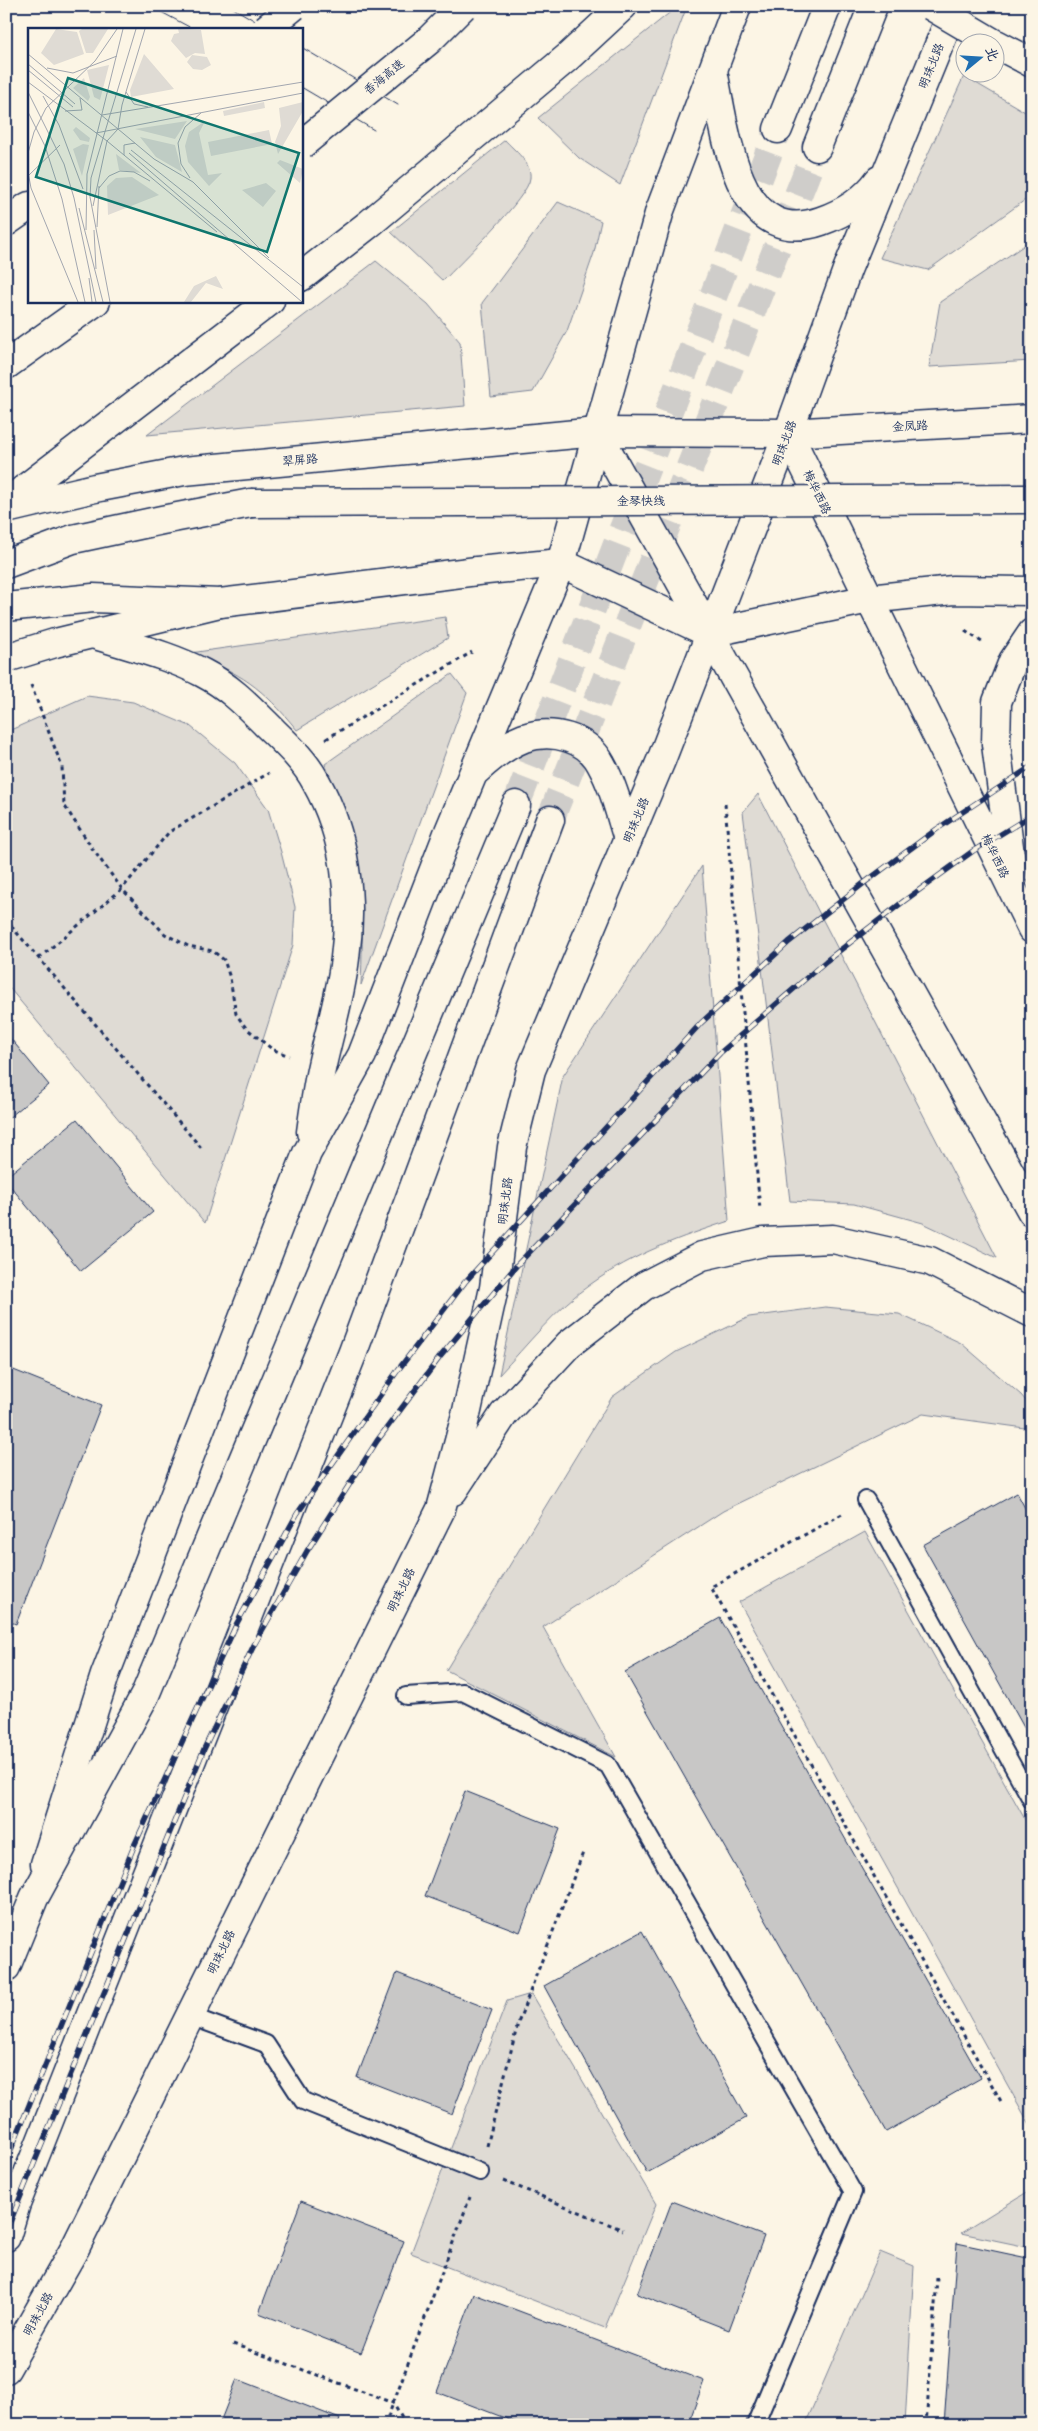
<svg xmlns="http://www.w3.org/2000/svg" width="1038" height="2431" viewBox="0 0 1038 2431" font-family="Kalam,'LXGW WenKai TC',sans-serif">
  <rect width="100%" height="100%" fill="#fcf5e5"/>
  <filter id="ink" filterUnits="userSpaceOnUse"><feTurbulence type="fractalNoise" baseFrequency=".02" numOctaves="2"/><feDisplacementMap in="SourceGraphic" scale="10" xChannelSelector="R" yChannelSelector="G"/><feConvolveMatrix kernelMatrix="1 2 1 2 8 2 1 2 1" color-interpolation-filters="sRGB"/></filter>
  <g filter="url(#ink)">
    <g fill="#dfdbd4" stroke="#7d8599">
      <polygon points="678,6 687,6 620,185 579,158 538,118"/>
      <polygon points="964,76 1032,116 1032,195 928,270 880,258"/>
      <path d="M505 140C514 150 532 163 530 178 529 197 459 264 443 281L391 232Z"/>
      <polygon points="558,202 601,221 594,253 567,331 533,392 491,397 482,303"/>
      <polygon points="1032,240 1032,361 929,367 940,302"/>
      <polygon points="376,261 428,304 460,342 465,406 147,435"/>
      <path d="M445 617 448 638 297 730C261 686 242 674 190 653Z"/>
      <path d="M452 674 467 693 361 985C363 930 365 873 348 821 342 801 332 783 325 764Z"/>
      <polygon points="87,696 133,702 190,726 235,763 268,809 281,852 295,907 293,945 205,1223 6,984 6,732"/>
      <polygon points="758,794 997,1258 923,1223 854,1204 790,1201 743,812"/>
      <path d="M702 866 729 1221C681 1237 633 1254 591 1284 557 1307 527 1345 499 1375L563 1076Z"/>
      <polygon points="825,1307 899,1314 961,1343 1021,1395 1032,1408 1032,1429 923,1414 723,1511 543,1627 616,1757 446,1670 612,1397 676,1352 749,1317"/>
      <polygon points="865,1532 1032,1832 1032,2129 739,1602"/>
      <polygon points="531,1994 656,2204 605,2328 411,2253 507,2001"/>
      <polygon points="1032,2189 1032,2248 961,2233"/>
      <polygon points="880,2252 914,2266 905,2425 805,2425"/>
    </g>
    <g fill="#c8c7c6" stroke="#1b2f5e">
      <polygon points="6,1033 49,1085 6,1120"/>
      <polygon points="77,1119 153,1212 81,1271 6,1181 6,1177"/>
      <polygon points="6,1367 101,1405 16,1624 6,1620"/>
      <polygon points="1017,1493 1032,1521 1032,1742 923,1545"/>
      <polygon points="720,1618 981,2078 886,2132 625,1672"/>
      <polygon points="465,1791 560,1829 520,1932 425,1896"/>
      <polygon points="642,1931 746,2118 647,2173 544,1986"/>
      <polygon points="397,1973 492,2010 452,2114 357,2077"/>
      <polygon points="301,2201 404,2241 361,2353 259,2313"/>
      <polygon points="672,2201 764,2236 729,2330 637,2294"/>
      <polygon points="957,2243 1032,2259 1032,2425 944,2425"/>
      <polygon points="474,2294 704,2381 688,2425 523,2425 437,2392"/>
      <polygon points="237,2379 340,2419 338,2425 219,2425"/>
    </g>
    <g fill="none" stroke-linecap="round" stroke-linejoin="round">
      <g stroke="#cfcdca" stroke-width="28" stroke-dasharray="28 14" stroke-linecap="butt">
        <polyline points="516,805 778,129"/>
        <polyline points="550,820 817,147"/>
      </g>
      <g stroke="#1b2f5e" stroke-width="20">
        <g id="service">
          <polyline points="866,1500 1032,1801"/>
          <polyline points="406,1696 463,1692 608,1765 853,2192 755,2425"/>
          <polyline points="190,2016 266,2044 303,2101 480,2172"/>
        </g>
      </g>
      <g stroke="#1b2f5e" stroke-width="31">
        <g id="secondary">
          <polyline points="6,509 95,488 184,471 597,432"/>
          <polyline points="6,607 93,598 220,603 477,571 561,563"/>
        </g>
      </g>
      <g stroke="#1b2f5e" stroke-width="31">
        <g id="primary">
          <path d="M713 71C725 126 735 251 821 221 844 213 864 201 879 180"/>
          <polyline points="301,277 369,224 568,57 623,6"/>
          <polyline points="597,432 1032,1212"/>
          <polyline points="597,432 788,433 1032,419"/>
          <polyline points="788,433 1032,929"/>
          <polyline points="6,503 270,301"/>
          <polyline points="561,563 709,633"/>
          <polyline points="709,633 869,599 953,590 1032,591"/>
          <path d="M93 634C129 646 169 655 203 673 228 686 245 703 264 722 283 741 304 759 316 782 346 835 353 898 345 958 341 994 330 1029 322 1065 317 1087 314 1110 311 1132"/>
          <polyline points="6,658 55,643 220,603"/>
          <path d="M477 770C491 757 506 745 524 738 552 729 587 737 601 764 614 787 620 814 628 839"/>
          <polyline points="1013,878 996,744 997,702 1013,661 1032,633"/>
          <polyline points="453,1491 504,1414 569,1344 644,1286 702,1256 763,1242 833,1239 930,1261 1032,1313"/>
          <polyline points="45,1864 105,1675 307,1153 362,1055 447,836 561,563 660,210 737,6"/>
          <polyline points="6,2369 75,2248 441,1509 467,1411 494,1288 512,1147 531,1070 662,758 788,433 847,270 955,6"/>
        </g>
      </g>
      <g stroke="#1b2f5e" stroke-width="31">
        <g id="trunk">
          <polyline points="996,44 1032,63"/>
          <polyline points="778,129 827,6"/>
          <polyline points="817,147 873,6"/>
          <polyline points="6,1967 34,1898 145,1695 516,805"/>
          <polyline points="6,2237 16,2204 353,1352 550,820"/>
        </g>
      </g>
      <g stroke="#1b2f5e" stroke-width="31">
        <g id="motorway">
          <polyline points="6,222 29,206"/>
          <polyline points="6,365 96,301"/>
          <polyline points="6,564 73,539 162,520 251,503"/>
        </g>
      </g>
      <g stroke="#1b2f5e" stroke-width="3" stroke-dasharray="4 4" stroke-linecap="butt">
        <polyline points="965,631 985,644"/>
        <polyline points="31,685 62,767 64,805 94,851 122,889 165,934 188,946 213,951 224,960 230,978 236,1014 246,1028 272,1049 289,1056"/>
        <polyline points="326,739 472,652"/>
        <polyline points="725,804 760,1210"/>
        <polyline points="6,920 203,1150"/>
        <polyline points="39,958 122,889 169,832 269,773"/>
        <polyline points="842,1514 711,1587 1002,2103"/>
        <polyline points="487,2146 518,2023 584,1850"/>
        <polyline points="504,2181 623,2230"/>
        <polyline points="233,2344 393,2403 406,2425"/>
        <polyline points="385,2425 470,2197"/>
        <polyline points="926,2425 937,2278"/>
      </g>
      <use href="#service" stroke="#fcf5e5" stroke-width="16"/>
      <use href="#secondary" stroke="#fcf5e5" stroke-width="28"/>
      <use href="#primary" stroke="#fcf5e5" stroke-width="28"/>
      <use href="#trunk" stroke="#fcf5e5" stroke-width="28"/>
      <use href="#motorway" stroke="#fcf5e5" stroke-width="28"/>
      <g stroke="#1b2f5e" stroke-width="1">
        <polyline points="150,6 193,29"/>
        <polyline points="230,6 269,29"/>
        <polyline points="301,47 398,105"/>
        <polyline points="301,87 374,130"/>
      </g>
      <g stroke="#1b2f5e" stroke-width="5.5">
        <g id="rail">
          <polyline points="6,2162 134,1846 237,1623 297,1514 398,1370 465,1282 701,1023 789,942 864,883 937,829 1032,766"/>
          <polyline points="6,2232 204,1749 254,1645 307,1551 377,1441 440,1357 517,1265 720,1053 826,961 904,901 973,851 1032,815"/>
        </g>
      </g>
      <use href="#rail" stroke="#fcf5e5" stroke-width="4" stroke-dasharray="11" stroke-linecap="butt"/>
      <g stroke="#1b2f5e" stroke-width="31" stroke-linecap="butt">
        <g id="trunk-bridge">
          <polyline points="931,6 992,42"/>
          <polyline points="251,503 1032,499"/>
        </g>
      </g>
      <g stroke="#1b2f5e" stroke-width="31" stroke-linecap="butt">
        <g id="motorway-bridge">
          <polyline points="266,29 294,6"/>
          <polyline points="301,145 428,41 463,6"/>
        </g>
      </g>
      <use href="#trunk-bridge" stroke="#fcf5e5" stroke-width="28"/>
      <use href="#motorway-bridge" stroke="#fcf5e5" stroke-width="28"/>
    </g>
  </g>
  <g text-anchor="middle" stroke-width="5" stroke-linejoin="round" paint-order="stroke">
    <g font-size="12" fill="#1b2f5e" stroke="#fcf5e5">
      <text transform="translate(931 66) rotate(-68)" y="4">明珠北路</text>
      <text transform="translate(384 77) rotate(-39)" y="4">香海高速</text>
      <text transform="translate(910 426) rotate(-3)" y="4">金凤路</text>
      <text transform="translate(784 443) rotate(-69)" y="4">明珠北路</text>
      <text transform="translate(300 460) rotate(-5)" y="4">翠屏路</text>
      <text transform="translate(817 492) rotate(64)" y="4">梅华西路</text>
      <text x="641" y="505">金琴快线</text>
      <text transform="translate(636 820) rotate(-67)" y="4">明珠北路</text>
      <text transform="translate(995 856) rotate(64)" y="4">梅华西路</text>
      <text transform="translate(505 1201) rotate(-83)" y="4">明珠北路</text>
      <text transform="translate(401 1590) rotate(-64)" y="4">明珠北路</text>
      <text transform="translate(221 1952) rotate(-64)" y="4">明珠北路</text>
      <text transform="translate(38 2314) rotate(-61)" y="4">明珠北路</text>
    </g>
  </g>
  <g transform="translate(28 28)">
    <rect width="275" height="275" fill="#fcf5e5"/>
    <path d="M28 1 49 4 56 26 26 37 13 25ZM54 1H80L65 25H58L51 3ZM150 1 173 2 177 26 167 25 158 30 143 13 146 6 151 5ZM116 26 146 61 103 69 102 62ZM164 27 179 29 183 37 174 42 165 41 159 34ZM81 37 72 72 66 69 59 42ZM56 50 62 69 60 73 45 60ZM236 74 237 80 196 88 195 83ZM275 74V83L250 126 247 114 253 98 251 80ZM159 93 147 111 107 101ZM177 93 171 105 180 147 194 145 181 158 160 134 157 118 161 104ZM48 99 62 110 61 114 52 112 45 102ZM241 102 244 116 183 128 180 114ZM112 109 147 117 154 144 128 129ZM55 116 61 117 54 148 45 121ZM88 126 113 145 91 142ZM252 132 275 141 272 155 249 135ZM104 149 131 167 80 187 79 158 88 150ZM238 155 248 163 235 179 214 162ZM188 248 195 261 178 255 163 274H156L166 258Z" fill="#dfdbd4"/>
    <path fill="none" stroke="#a2a6af" stroke-width="1" d="M0 26 126 131 165 154 241 230M0 36 47 76M19 40 45 45 89 28M0 42 45 79M0 54 79 113 189 204M0 64 36 136 46 170 68 274M98 64 106 76 120 79M15 68 31 97 55 161M37 83 54 82 52 70M0 84 17 118 34 171 57 274M74 87 275 54M90 101 94 77 117 1M68 105 275 65M79 113 90 101M103 122 275 259M0 125 6 104 18 80 67 33 89 1M101 125 274 274M96 127V117L107 115M0 144 3 160 50 274M0 148 32 117M162 150 153 136 150 115 157 99 173 85M71 160 81 148 92 143 106 144 122 153M65 178 79 113M51 180 75 274M69 199 71 158M58 202 59 146 95 1M66 202 68 241M61 250 64 274M82 274 62 169 63 150 108 1"/>
    <path fill="#0f766e" fill-opacity="0.15" stroke="#0f766e" stroke-width="2.5" d="M40 50 271 125 239 224 8 149Z"/>
    <rect width="275" height="275" fill="none" stroke="#1b2f5e" stroke-width="2.5"/>
  </g>
  <rect width="1038" height="2431" fill="none" stroke="#fcf5e5" stroke-width="25"/>
  <rect x="12" y="12" width="1013" height="2406" fill="none" stroke="#1b2f5e" stroke-width="2" filter="url(#ink)"/>
  <g transform="translate(980 58) rotate(72)"><circle r="24" fill="#fcf5e5" stroke="#a2a6af"/>
  <path d="M0-4L9 19L0 12L-9 19Z" fill="#1f6fb2"/>
  <text y="-8" font-size="14" font-weight="bold" text-anchor="middle" fill="#1b2f5e">北</text>
  </g>
</svg>
